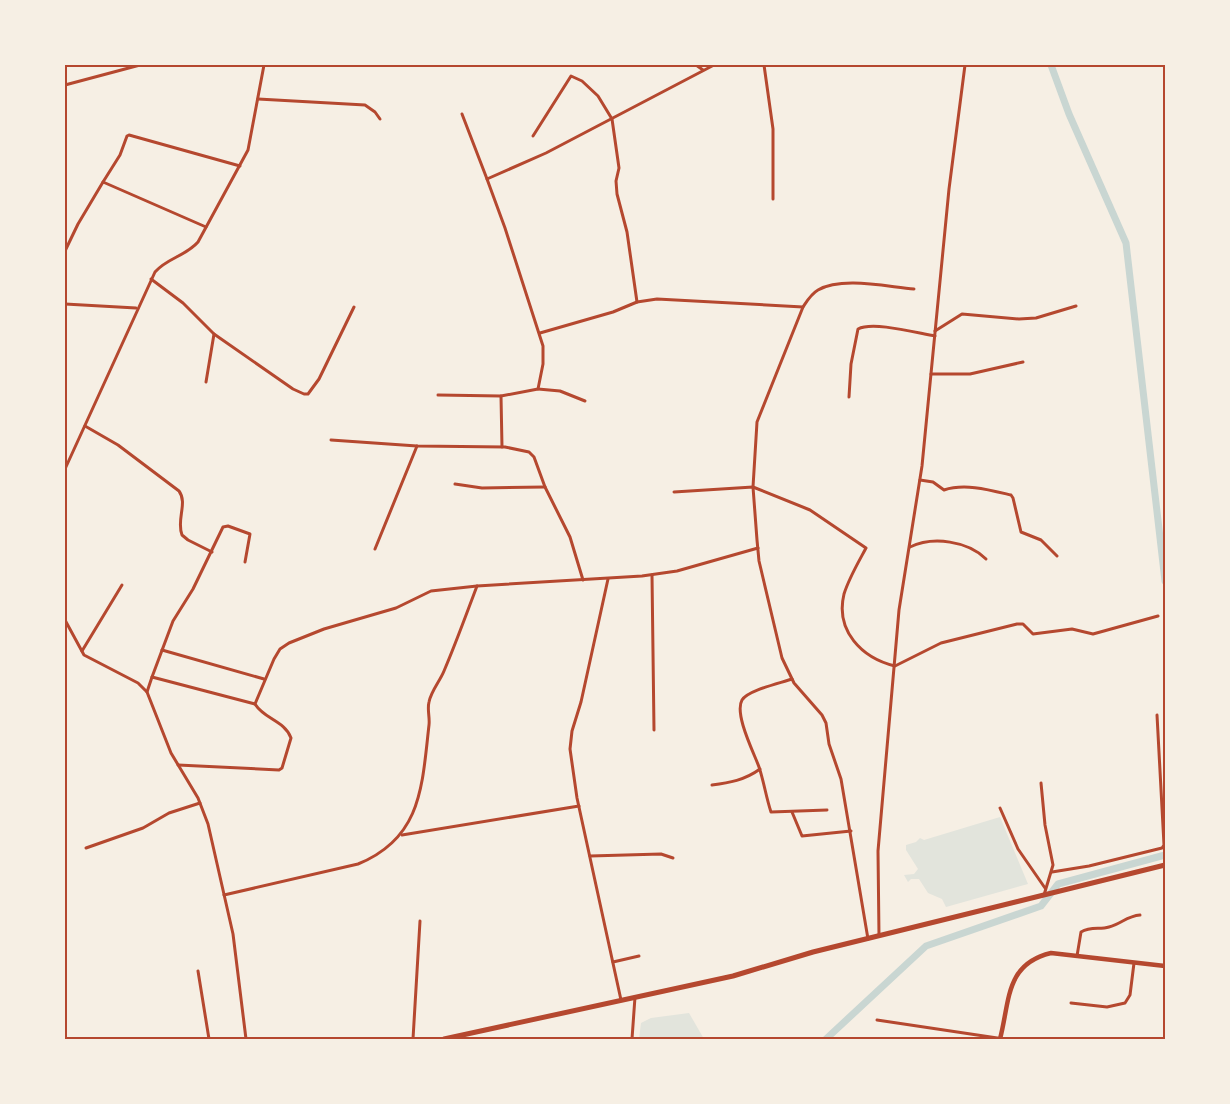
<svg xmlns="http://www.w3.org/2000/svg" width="1230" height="1104" viewBox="0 0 1230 1104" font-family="Raleway,sans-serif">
  <rect width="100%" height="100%" fill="#f6efe4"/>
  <g fill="#e2e4dc">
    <polygon points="1000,817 1028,884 946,907 942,899 928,893 919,879 911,879 908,882 904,875 914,874 918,869 906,850 906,845 916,842 920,838 924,840"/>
    <polygon points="689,1013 704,1039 639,1039 641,1023 651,1018"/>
  </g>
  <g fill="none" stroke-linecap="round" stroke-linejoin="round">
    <g stroke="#c9d6d2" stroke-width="7">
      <polyline points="1051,65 1069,114 1126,243 1165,581"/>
      <polyline points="826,1039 926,946 1041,906 1058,884 1165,855"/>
    </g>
    <g stroke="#b5482f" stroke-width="3">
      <polyline points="696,65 703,70"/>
      <polyline points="764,65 773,129 773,199"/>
      <polyline points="65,85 140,65"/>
      <polyline points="258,99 365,105 375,112 380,119"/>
      <polyline points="462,114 487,179"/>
      <polyline points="533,136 571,76 582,81 598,96 612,119 619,168 616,181 617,194 627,232 637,302"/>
      <polyline points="103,182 120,155 127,136 129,135 240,166"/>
      <polyline points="65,251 78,224 103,182 206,227"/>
      <polyline points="151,279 183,303 214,334 206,382"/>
      <polyline points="65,304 136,308"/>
      <polyline points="935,331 962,314 1019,319 1036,318 1076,306"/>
      <polyline points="540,333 613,312 637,302 657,299 803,307"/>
      <polyline points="214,334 293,389 304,394 308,394 319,379 354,307"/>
      <polyline points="931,374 970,374 1023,362"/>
      <polyline points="538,389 560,391 585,401"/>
      <polyline points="438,395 501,396"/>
      <path d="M849 397 851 364 858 329C873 321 917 333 935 336"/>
      <path d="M85 426 118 445 179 491C188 503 176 520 182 535L188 540 212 552"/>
      <polyline points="331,440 417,446 505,447 529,452 534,457 545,487 570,537 583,580"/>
      <polyline points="502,447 501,396 538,389 543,364 543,346 505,228 487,179 546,153 714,65"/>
      <path d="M65 469 155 272C167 258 186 256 198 242L248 150 264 65"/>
      <path d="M920 480 933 482 944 490C965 483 990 490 1011 495L1013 498 1021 532 1041 540 1057 556"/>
      <polyline points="455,484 482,488 545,487"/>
      <path d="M674 492 753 487 810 510 866 548C858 563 849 578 844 594 835 631 862 658 895 666L941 643 1017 624H1023L1033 634 1072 629 1093 634 1158 616"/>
      <path d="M910 547C933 536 968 541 986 559"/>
      <polyline points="375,549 417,446"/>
      <polyline points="652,575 654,730"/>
      <polyline points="608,579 581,702 572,731 570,749 577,798 621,1000"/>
      <polyline points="65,620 84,655 138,683 147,692 171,753 198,798 208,824 233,934 246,1039"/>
      <polyline points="162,650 264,679"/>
      <polyline points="82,651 122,585"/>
      <polyline points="152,677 173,621 193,589 223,527 228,526 250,534 245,562"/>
      <path d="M792 679C781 683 748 690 742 700 734 714 754 753 759 767 764 782 766 797 771 812L827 810"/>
      <path d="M147 692 152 677 255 704C264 719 285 721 291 738L282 768 279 770 178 765"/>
      <polyline points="255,704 274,659 280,649 289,643 324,629 396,608 431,591 477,586 642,576 677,571 758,548"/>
      <polyline points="1041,783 1045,825 1053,865 1044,895"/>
      <path d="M712 785C729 783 745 780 760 769"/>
      <polyline points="1000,808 1018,849 1045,888"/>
      <polyline points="792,812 802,836 851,831"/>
      <polyline points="402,835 579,806"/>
      <polyline points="86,848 143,828 169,813 200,803"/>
      <polyline points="590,856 661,854 673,858"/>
      <polyline points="1052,872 1089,866 1162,848 1164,845 1157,715"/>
      <path d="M224 895 358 864C422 838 422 786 429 725 430 717 427 710 429 702 431 691 440 681 444 671 456 643 466 615 477 586"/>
      <polyline points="879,936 878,851 899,610 922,466 949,189 965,65"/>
      <path d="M868 939 841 779 829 744 826 723 822 715 794 683 782 658 759 561 757 540 753 487 757 422 803 307C807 301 811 294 818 290 842 276 888 287 914 289"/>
      <path d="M1077 956 1081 932C1091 926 1100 930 1109 927 1121 924 1127 916 1140 915"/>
      <polyline points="613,962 639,956"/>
      <polyline points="198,971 209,1039"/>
      <polyline points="1071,1003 1107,1007 1125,1003 1130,995 1134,963"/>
      <polyline points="877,1020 1004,1039"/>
      <polyline points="413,1039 420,921"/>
      <polyline points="632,1039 635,997"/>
    </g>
    <path stroke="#b5482f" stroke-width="4.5" d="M1000 1039C1010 1001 1005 964 1051 953L1165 966"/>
    <polyline stroke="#b5482f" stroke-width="5" points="444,1039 733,976 813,952 1165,865"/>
  </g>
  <rect width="1230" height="1104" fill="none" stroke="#f6efe4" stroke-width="132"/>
  <rect x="66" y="66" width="1098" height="972" fill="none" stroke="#b5482f" stroke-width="2"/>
</svg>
